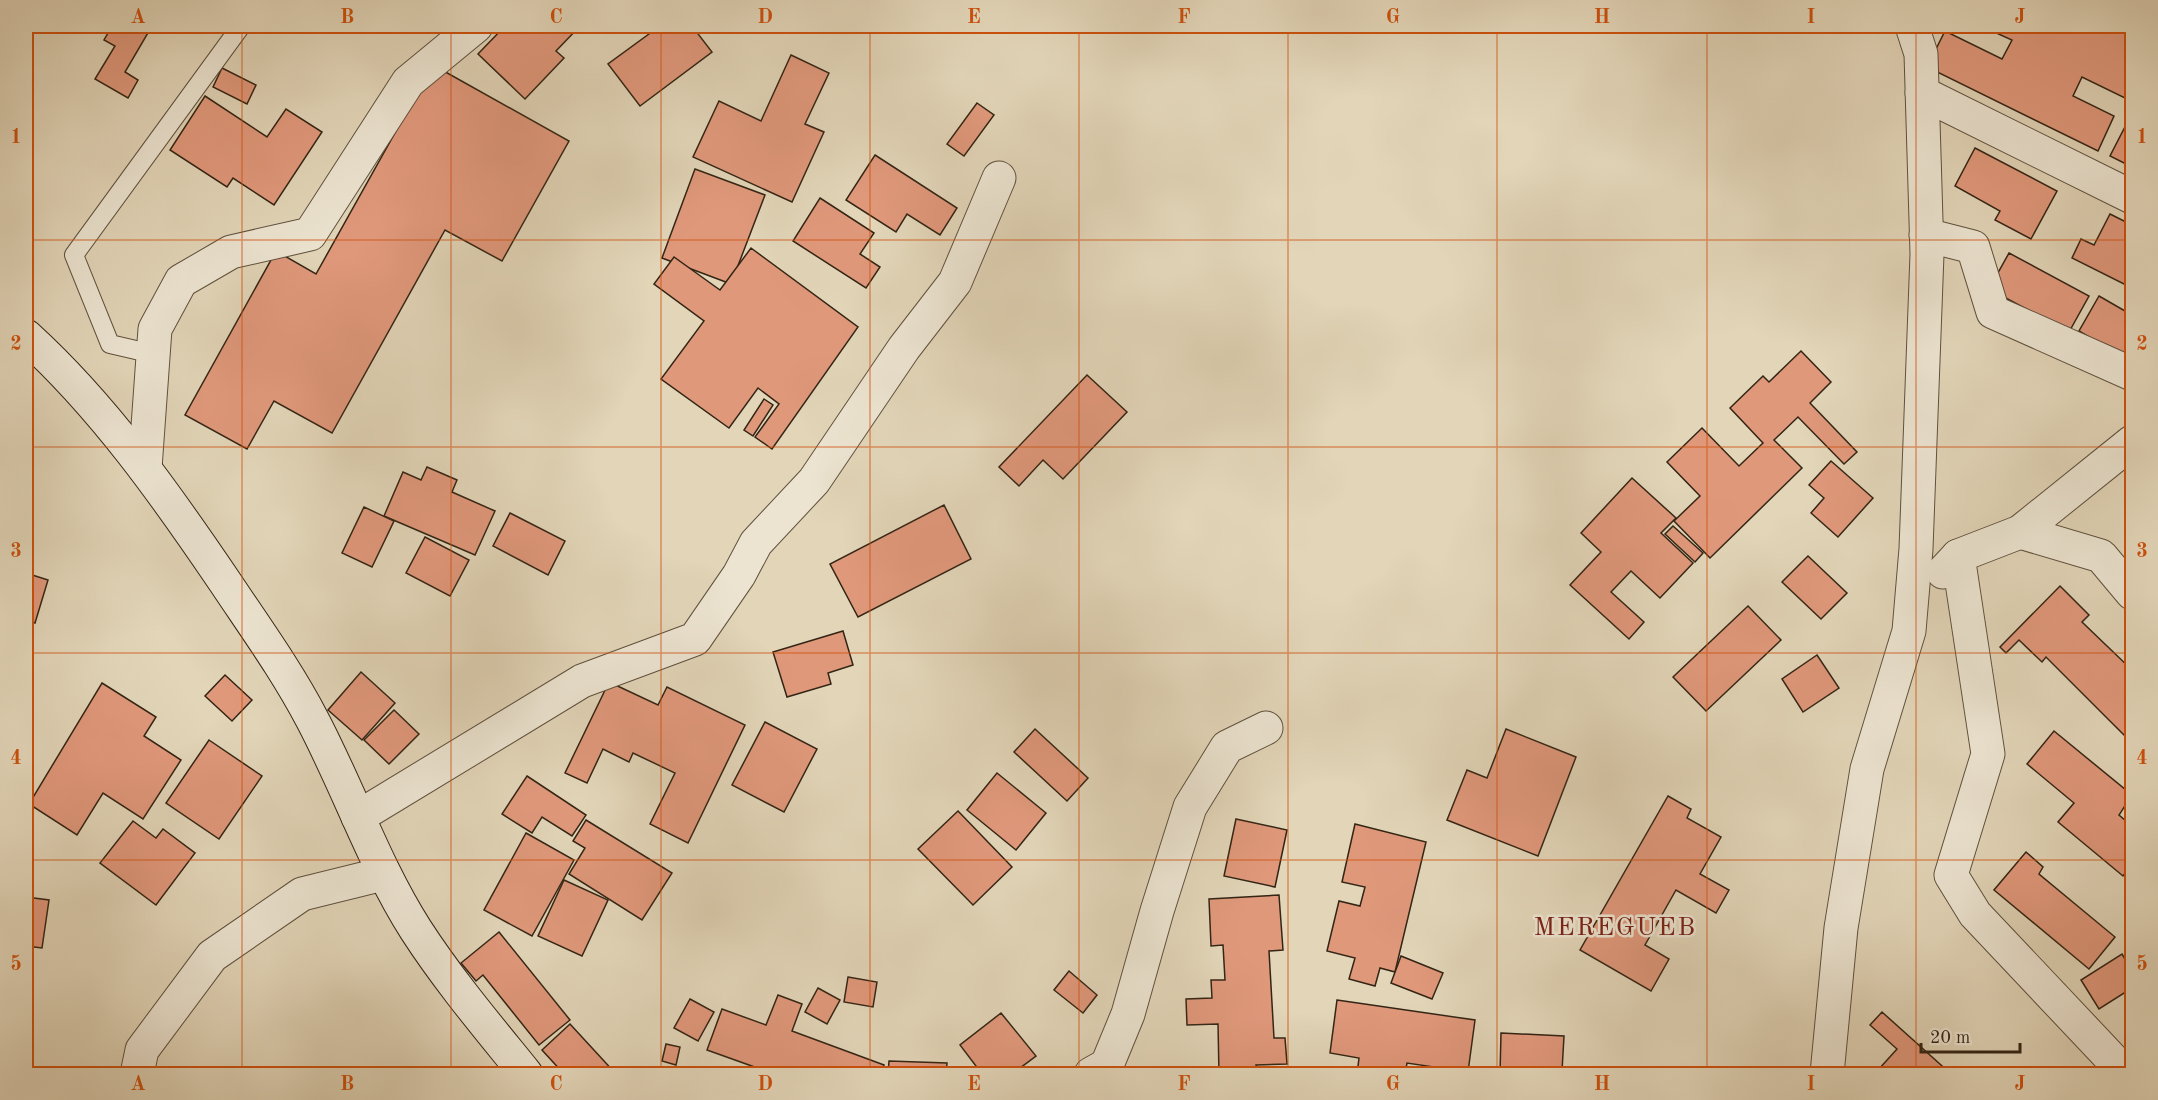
<svg xmlns="http://www.w3.org/2000/svg" width="2158" height="1100" viewBox="0 0 2158 1100" font-family="'Old Standard TT',serif">
  <rect width="100%" height="100%" fill="#e2d5b8"/>
  <filter id="stains"><feTurbulence type="fractalNoise" baseFrequency=".00333" numOctaves="4"/><feColorMatrix values="0 0 0 0 .2 0 0 0 0 .09 0 0 0 0 .02 0 0 0 .5 -.17"/></filter>
  <radialGradient id="worn" r=".72"><stop offset=".6" stop-color="#630" stop-opacity="0"/><stop offset="1" stop-color="#630" stop-opacity=".3"/></radialGradient>
  <g fill="#e0987b" stroke="#332515" stroke-width="1.5">
    <polygon points="112,26 152,26 125,72 138,80 128,98 95,79 115,46 104,40"/>
    <polygon points="505,26 580,26 556,51 564,58 525,99 478,54"/>
    <polygon points="660,26 692,26 712,52 640,106 608,64"/>
    <polygon points="1981,26 2119,26 2132,32 2132,87 2127,99 2082,77 2073,96 2114,116 2098,151 1927,67 1945,31 2002,59 2012,40"/>
    <polygon points="791,55 829,73 805,124 824,132 792,202 693,157 719,101 761,121"/>
    <polygon points="433,65 569,141 502,261 445,230 332,433 274,401 247,449 185,415 276,251 316,274"/>
    <polygon points="222,68 256,85 247,104 213,87"/>
    <polygon points="205,96 267,137 286,109 322,132 274,205 233,178 227,187 170,150"/>
    <polygon points="977,103 994,115 964,156 947,144"/>
    <polygon points="2128,121 2132,123 2132,167 2110,156"/>
    <polygon points="1975,148 2057,191 2031,239 1995,220 2000,211 1955,186"/>
    <polygon points="875,155 957,208 940,235 907,214 896,232 846,200"/>
    <polygon points="695,169 765,195 731,284 662,258"/>
    <polygon points="820,198 874,233 860,254 880,267 866,288 793,241"/>
    <polygon points="2110,214 2132,225 2132,288 2072,258 2081,239 2094,245"/>
    <polygon points="751,248 858,327 772,449 755,437 779,404 758,388 729,428 661,379 704,321 654,284 674,257 720,290"/>
    <polygon points="2009,253 2089,296 2069,332 1989,289"/>
    <polygon points="2099,296 2132,315 2132,363 2079,331"/>
    <polygon points="1801,351 1831,382 1810,403 1857,452 1844,464 1798,417 1774,440 1802,468 1710,558 1674,521 1700,496 1667,462 1702,428 1739,466 1763,443 1730,408 1763,376 1769,382"/>
    <polygon points="1087,375 1127,412 1063,479 1043,460 1019,486 999,467"/>
    <polygon points="764,399 773,405 753,436 744,430"/>
    <polygon points="1831,461 1873,498 1838,537 1811,513 1824,498 1809,485"/>
    <polygon points="427,467 457,480 452,492 495,511 475,555 384,516 403,472 421,480"/>
    <polygon points="1632,478 1676,518 1661,533 1693,563 1660,598 1631,571 1611,592 1644,622 1629,639 1570,585 1601,552 1581,533"/>
    <polygon points="944,505 971,559 858,617 830,564"/>
    <polygon points="364,507 394,521 372,567 342,553"/>
    <polygon points="510,513 565,541 548,575 493,546"/>
    <polygon points="1673,526 1703,553 1695,562 1665,534"/>
    <polygon points="425,537 469,560 450,596 406,573"/>
    <polygon points="1808,556 1847,593 1821,619 1782,582"/>
    <polygon points="26,573 48,580 35,623 26,620"/>
    <polygon points="2060,586 2089,615 2082,622 2132,670 2132,743 2046,657 2042,662 2019,640 2006,653 2000,647"/>
    <polygon points="1748,606 1781,640 1706,711 1673,677"/>
    <polygon points="843,631 853,665 828,673 831,684 787,697 773,652"/>
    <polygon points="1817,655 1839,688 1803,712 1782,679"/>
    <polygon points="361,672 395,703 362,740 328,710"/>
    <polygon points="225,675 252,700 232,721 205,696"/>
    <polygon points="609,682 658,705 667,687 745,725 688,843 650,824 675,773 633,753 629,762 603,749 587,783 565,773"/>
    <polygon points="102,683 156,717 144,736 181,760 143,819 103,793 77,835 29,804"/>
    <polygon points="394,710 419,734 389,764 364,740"/>
    <polygon points="765,722 817,749 784,812 732,785"/>
    <polygon points="1035,729 1088,778 1067,801 1014,752"/>
    <polygon points="1506,729 1576,757 1538,856 1447,820 1467,770 1487,778"/>
    <polygon points="2054,731 2132,795 2119,815 2132,826 2132,864 2123,876 2058,822 2074,803 2027,764"/>
    <polygon points="209,740 262,776 219,839 166,803"/>
    <polygon points="997,773 1046,813 1016,850 967,810"/>
    <polygon points="527,776 586,815 572,836 542,817 532,833 502,814"/>
    <polygon points="1668,796 1691,809 1687,818 1721,837 1700,874 1729,890 1716,913 1676,890 1645,945 1669,959 1651,991 1580,950"/>
    <polygon points="958,811 1012,867 973,905 918,849"/>
    <polygon points="1236,819 1287,830 1275,887 1224,876"/>
    <polygon points="586,820 672,873 642,920 569,874 585,848 573,841"/>
    <polygon points="133,821 156,838 163,829 195,853 156,905 100,863"/>
    <polygon points="1355,824 1426,842 1395,972 1380,968 1375,986 1349,979 1355,958 1327,951 1339,901 1360,906 1365,887 1342,882"/>
    <polygon points="526,833 574,860 532,936 484,910"/>
    <polygon points="2026,852 2043,867 2039,874 2115,937 2089,969 1994,890"/>
    <polygon points="564,880 608,900 582,956 538,936"/>
    <polygon points="1279,895 1283,950 1269,951 1274,1038 1285,1038 1287,1064 1256,1065 1257,1069 1283,1068 1283,1074 1219,1074 1218,1024 1187,1025 1186,999 1212,998 1211,980 1225,980 1223,945 1211,946 1209,899"/>
    <polygon points="26,897 49,900 42,948 26,946"/>
    <polygon points="499,932 570,1020 539,1045 483,975 476,981 461,963"/>
    <polygon points="2122,954 2132,971 2132,988 2099,1009 2081,980"/>
    <polygon points="1401,956 1443,973 1432,999 1391,983"/>
    <polygon points="1069,971 1097,995 1083,1013 1054,990"/>
    <polygon points="848,977 877,982 873,1007 844,1002"/>
    <polygon points="818,988 840,1000 827,1024 805,1012"/>
    <polygon points="778,995 802,1004 792,1031 884,1065 880,1074 774,1074 707,1050 722,1009 766,1025"/>
    <polygon points="690,999 714,1012 698,1041 674,1028"/>
    <polygon points="1337,1000 1475,1020 1468,1072 1407,1063 1405,1074 1357,1074 1359,1058 1330,1053"/>
    <polygon points="1882,1012 1951,1074 1885,1074 1879,1069 1897,1049 1870,1025"/>
    <polygon points="1001,1013 1036,1056 1012,1074 982,1074 960,1045"/>
    <polygon points="570,1024 616,1074 564,1074 542,1050"/>
    <polygon points="1501,1033 1564,1036 1562,1071 1568,1072 1568,1074 1500,1074"/>
    <polygon points="666,1044 680,1047 676,1065 662,1061"/>
    <polygon points="889,1061 947,1063 946,1074 888,1074"/>
  </g>
  <g fill="none" stroke-linecap="round" stroke-linejoin="round">
    <g stroke="#5f513e" stroke-width="20">
      <polyline id="lane" points="153,354 110,344 74,255 241,26"/>
    </g>
    <g stroke="#5f513e" stroke-width="35">
      <g id="street">
        <polyline points="1922,93 2132,197"/>
        <polyline points="1926,235 1973,247 1993,312 2132,374"/>
        <polyline points="145,468 155,329 181,281 231,252 310,234 408,82 476,26"/>
        <polyline points="2020,532 2101,556 2132,593"/>
        <polyline points="1958,556 1988,754 1951,875 1975,914 2126,1074"/>
        <polyline points="1943,572 1958,556 2020,532 2132,442"/>
        <polyline points="358,817 582,681 695,639 739,575 756,543 814,481 904,348 955,282 999,178"/>
        <polyline points="137,1074 142,1050 212,956 302,894 383,874"/>
        <polyline points="1091,1074 1107,1065 1128,1014 1157,911 1190,807 1227,747 1266,728"/>
        <polyline points="1827,1074 1841,928 1867,769 1909,631 1916,549 1927,254 1921,54 1912,26"/>
      </g>
    </g>
    <g stroke="#332515" stroke-width="35">
      <path id="secondary" d="M26 336C104 407 166 495 225 582 255 627 287 671 312 719 349 789 374 864 416 930 449 981 488 1027 526 1074"/>
    </g>
    <use href="#lane" stroke="#ece4d1" stroke-width="18"/>
    <use href="#street" stroke="#ece4d1" stroke-width="33"/>
    <use href="#secondary" stroke="#ece4d1" stroke-width="33"/>
  </g>
  <path fill="none" stroke="#cd510d" stroke-width="1.5" stroke-opacity="0.55" d="M242 26V1074M451 26V1074M661 26V1074M870 26V1074M1079 26V1074M1288 26V1074M1497 26V1074M1707 26V1074M1916 26V1074M26 240H2132M26 447H2132M26 653H2132M26 860H2132"/>
  <g text-anchor="middle" stroke-width="5" stroke-linejoin="round" paint-order="stroke">
    <g font-size="26" letter-spacing="1.5" fill="#7a1f14" stroke="#ece4d1">
      <text x="1615" y="935">MEREGUEB</text>
    </g>
  </g>
  <rect width="2158" height="1100" fill="none" stroke="#e2d5b8" stroke-width="66"/>
  <path d="M1921 1043v9h99v-9" fill="none" stroke="#332515" stroke-width="3"/>
  <text x="1930" y="1043" font-size="18" fill="#332515" stroke="#ece4d1" stroke-width="4.5" paint-order="stroke">20 m</text>
  <rect x="33" y="33" width="2092" height="1034" fill="none" stroke="#cd510d" stroke-width="2"/>
  <g font-size="20" text-anchor="middle" font-weight="bold" fill="#cd510d">
    <text x="138" y="23">A</text>
    <text x="347" y="23">B</text>
    <text x="556" y="23">C</text>
    <text x="765" y="23">D</text>
    <text x="974" y="23">E</text>
    <text x="1184" y="23">F</text>
    <text x="1393" y="23">G</text>
    <text x="1602" y="23">H</text>
    <text x="1811" y="23">I</text>
    <text x="2020" y="23">J</text>
    <text x="16" y="143">1</text>
    <text x="2142" y="143">1</text>
    <text x="16" y="350">2</text>
    <text x="2142" y="350">2</text>
    <text x="16" y="557">3</text>
    <text x="2142" y="557">3</text>
    <text x="16" y="764">4</text>
    <text x="2142" y="764">4</text>
    <text x="16" y="970">5</text>
    <text x="2142" y="970">5</text>
    <text x="138" y="1090">A</text>
    <text x="347" y="1090">B</text>
    <text x="556" y="1090">C</text>
    <text x="765" y="1090">D</text>
    <text x="974" y="1090">E</text>
    <text x="1184" y="1090">F</text>
    <text x="1393" y="1090">G</text>
    <text x="1602" y="1090">H</text>
    <text x="1811" y="1090">I</text>
    <text x="2020" y="1090">J</text>
  </g>
  <rect width="100%" height="100%" filter="url(#stains)"/>
  <rect width="100%" height="100%" fill="url(#worn)"/>
</svg>
